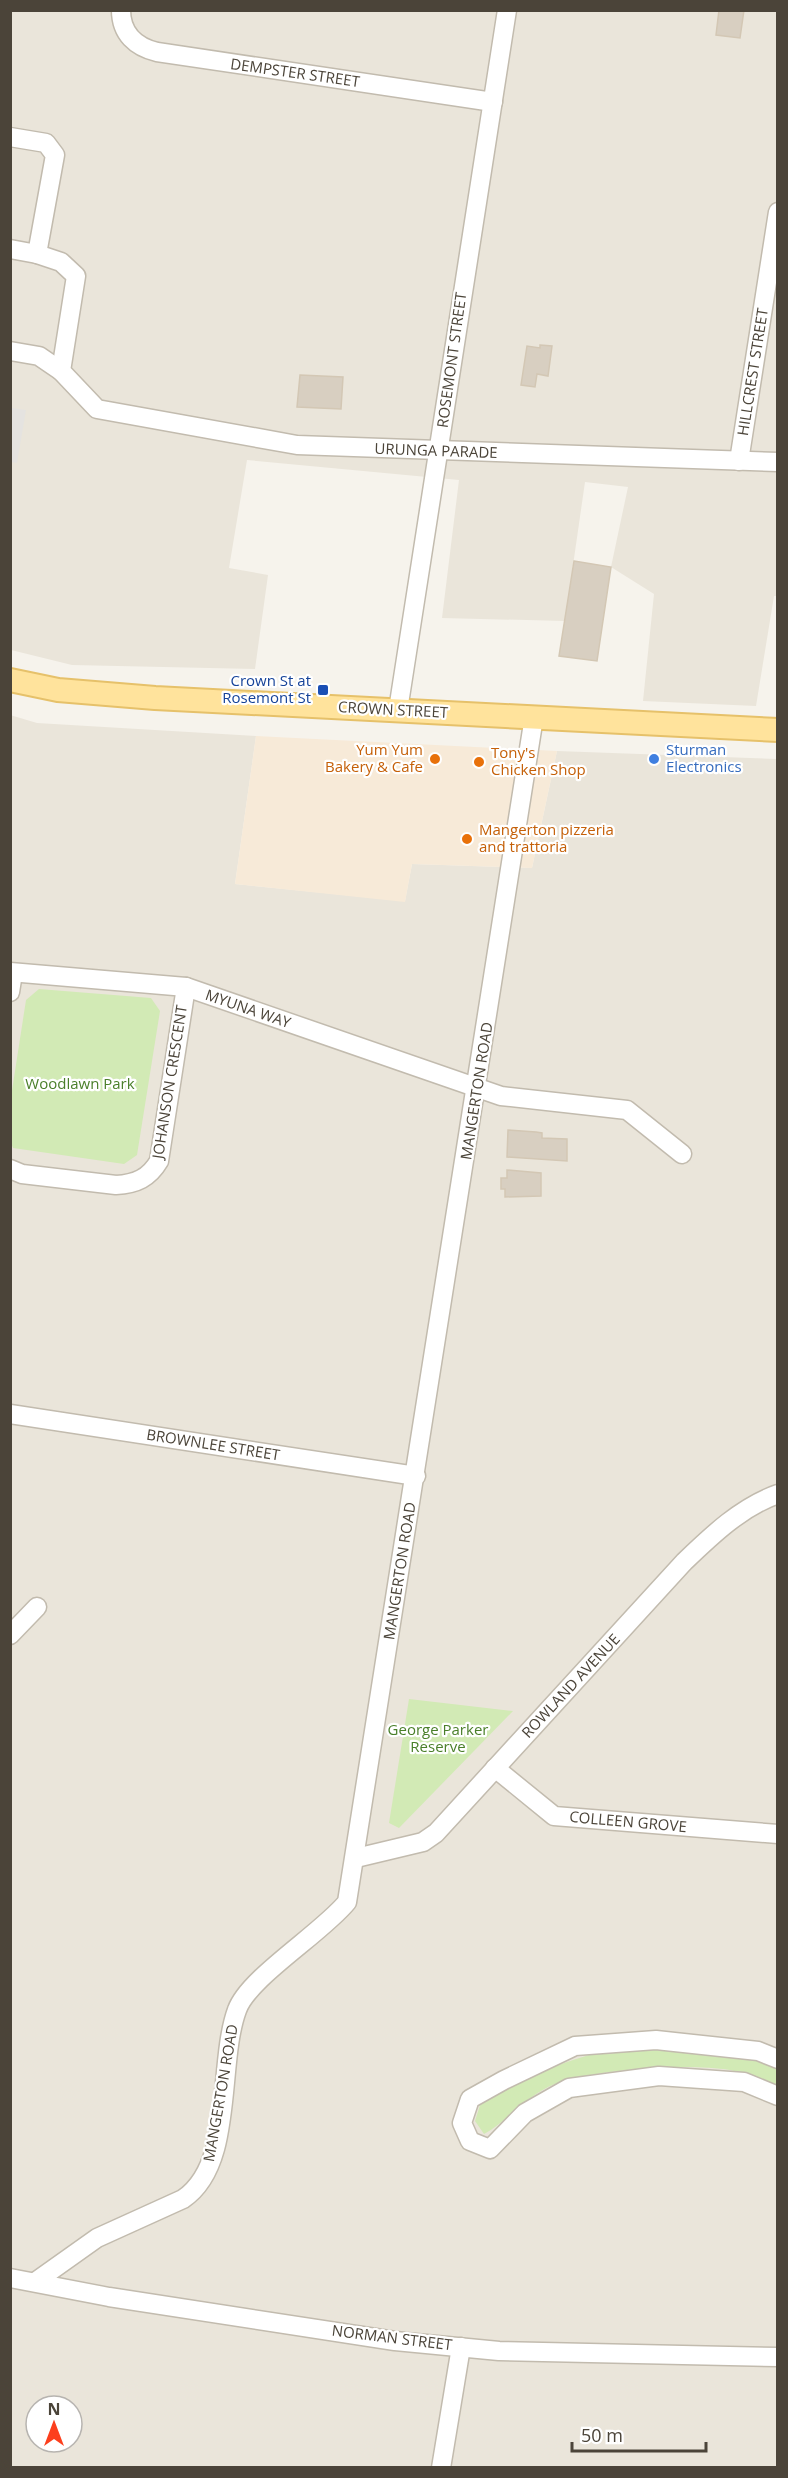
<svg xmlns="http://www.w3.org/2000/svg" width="788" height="2478" font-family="'Open Sans',sans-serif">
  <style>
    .residential { fill: #eae5da; fill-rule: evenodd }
    .commercial { fill: #f7ead8 }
    .green { fill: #d2eab5 }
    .parking { fill: #e5e3e0 }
    .building { fill: #d8cfc1; stroke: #d3c7b4; stroke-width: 1.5 }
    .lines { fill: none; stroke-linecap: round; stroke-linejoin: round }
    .minor-casing { stroke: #c2bbae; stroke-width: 21 }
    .major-casing { stroke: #e6c16a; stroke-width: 26 }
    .minor { stroke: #fff; stroke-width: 18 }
    .major { stroke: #ffe39c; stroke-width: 22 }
    .transit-dot { fill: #1a4fb4; stroke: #fff; stroke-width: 2 }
    .food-dot { fill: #e8710a; stroke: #fff; stroke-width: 2 }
    .shop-dot { fill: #3f7fe0; stroke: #fff; stroke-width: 2 }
    .labels { text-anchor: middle; stroke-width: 4.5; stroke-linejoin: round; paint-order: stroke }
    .street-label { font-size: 15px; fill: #4b4439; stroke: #fff }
    .transit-label { font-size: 15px; fill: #164399; stroke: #fff; text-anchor: end }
    .food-label { font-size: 15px; fill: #c56008; stroke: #fff; text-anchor: start }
    .shop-label { font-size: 15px; fill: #366cbe; stroke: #fff; text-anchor: start }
    .park-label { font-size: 15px; fill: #4a7f2a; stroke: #fff }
  </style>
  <rect width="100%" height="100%" fill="#f6f3ec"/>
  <g class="residential">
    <path d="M10 11H777L778 596H774L756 706 643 701 654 594 611 567 628 487 585 482 565 621 442 618 459 480 247 460 229 568 268 575 255 669 72 665 11 650Z"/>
    <path d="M10 715 37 723 256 736 235 884 405 901 412 864 532 868 557 751 777 759V2467H11ZM36 2406H72V2442H36Z"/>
  </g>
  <path class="commercial" d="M256 736 557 751 532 868 412 864 405 902 235 884Z"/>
  <g class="green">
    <path d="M39 989 151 998 160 1011 137 1155 124 1164 13 1148 11 1143V1097L26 1000Z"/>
    <path d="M409 1699 513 1711 399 1828 389 1823Z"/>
    <path d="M620 2047C668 2049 733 2046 777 2066V2087C763 2080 745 2073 730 2070 685 2063 598 2069 555 2084 528 2094 509 2120 484 2134L475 2121 480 2105C527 2075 565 2060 620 2047Z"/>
  </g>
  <path class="parking" d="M11 408 26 410 17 463 11 462Z"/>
  <g class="building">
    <path d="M719 10H744L740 38 716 35Z"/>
    <path d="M540 345 552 346 548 376 537 374 535 387 521 385 527 346 540 348Z"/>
    <path d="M300 375 343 377 341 409 297 407Z"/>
    <path d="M574 561 611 567 597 661 559 656Z"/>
    <path d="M508 1130 536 1132 542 1133V1138L567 1139V1161L507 1157Z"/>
    <path d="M507 1170 541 1173V1196L505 1197V1189H501V1178H507Z"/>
  </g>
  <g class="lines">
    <defs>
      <g id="minor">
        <path d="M121 10C121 34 136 47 157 52L493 102"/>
        <path d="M10 137 46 143 55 155 37 254 61 262 76 276 61 371 97 409 297 445 778 462"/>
        <path d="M10 249 37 254"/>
        <path d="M10 351 39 356 61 371"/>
        <path d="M739 461 778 212"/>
        <path d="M398 710 507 10"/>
        <path d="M10 972 186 987 501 1096 627 1110 682 1154"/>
        <path d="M10 992 13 973"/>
        <path d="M10 1169 22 1174 116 1185C136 1184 149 1178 159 1161L186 987"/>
        <path d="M10 1414 416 1476"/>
        <path d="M10 1635 37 1607"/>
        <path d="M495 1768 554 1816 778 1834"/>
        <path d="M356 1858 423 1842 436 1833 684 1562C711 1536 741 1507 778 1494"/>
        <path d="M778 2059 758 2051 656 2040 575 2046 504 2080 470 2099 462 2123 470 2141 490 2149 525 2113 569 2088 659 2076 744 2082 778 2096"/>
        <path d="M10 2278 109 2297 395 2341 499 2351 778 2357"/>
        <path d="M35 2282 97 2238 183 2199C235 2164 217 2064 237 2010 248 1978 322 1933 347 1902L534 717"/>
        <path d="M441 2468 461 2347"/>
      </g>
      <path id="major" d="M10 680 58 690 155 698 778 730"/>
    </defs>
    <use href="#minor" class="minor-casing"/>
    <use href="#major" class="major-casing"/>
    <use href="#minor" class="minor"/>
    <use href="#major" class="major"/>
  </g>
  <rect class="transit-dot" x="317" y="684" width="12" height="12" rx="3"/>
  <g class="food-dot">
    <circle cx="435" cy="759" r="6"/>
    <circle cx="479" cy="762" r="6"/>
    <circle cx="467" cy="839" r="6"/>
  </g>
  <circle class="shop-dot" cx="654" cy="759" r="6"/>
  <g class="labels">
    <g class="street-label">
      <text transform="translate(295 73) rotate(8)" y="5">DEMPSTER STREET</text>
      <text transform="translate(452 360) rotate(-82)" y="5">ROSEMONT STREET</text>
      <text transform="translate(753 372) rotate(-81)" y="5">HILLCREST STREET</text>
      <text transform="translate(436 451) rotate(2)" y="5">URUNGA PARADE</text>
      <text transform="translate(393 710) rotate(3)" y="5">CROWN STREET</text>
      <text transform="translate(248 1009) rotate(19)" y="5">MYUNA WAY</text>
      <text transform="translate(170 1082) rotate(-81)" y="5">JOHANSON CRESCENT</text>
      <text transform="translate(477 1091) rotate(-81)" y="5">MANGERTON ROAD</text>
      <text transform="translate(213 1445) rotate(9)" y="5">BROWNLEE STREET</text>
      <text transform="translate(400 1571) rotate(-81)" y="5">MANGERTON ROAD</text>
      <text transform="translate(571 1686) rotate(-47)" y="5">ROWLAND AVENUE</text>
      <text transform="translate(628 1822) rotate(5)" y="5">COLLEEN GROVE</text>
      <text transform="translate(221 2093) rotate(-80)" y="5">MANGERTON ROAD</text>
      <text transform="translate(392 2338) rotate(7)" y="5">NORMAN STREET</text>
    </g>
    <g class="transit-label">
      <text x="311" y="686">Crown St at<tspan x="311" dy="17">Rosemont St</tspan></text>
    </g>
    <g class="food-label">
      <text x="423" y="755" text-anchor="end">Yum Yum<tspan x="423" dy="17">Bakery &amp; Cafe</tspan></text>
      <text x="491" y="758">Tony's<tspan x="491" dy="17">Chicken Shop</tspan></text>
      <text x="479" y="835">Mangerton pizzeria<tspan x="479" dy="17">and trattoria</tspan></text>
    </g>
    <g class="shop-label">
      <text x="666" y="755">Sturman<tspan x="666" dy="17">Electronics</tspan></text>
    </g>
    <g class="park-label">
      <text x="80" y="1089">Woodlawn Park</text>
      <text x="438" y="1735">George Parker<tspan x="438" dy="17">Reserve</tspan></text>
    </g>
  </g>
  <rect width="788" height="2478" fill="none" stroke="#4b4439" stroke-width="24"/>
  <g transform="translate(54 2424)"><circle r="28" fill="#ffffff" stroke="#b7b4b0" stroke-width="1.5"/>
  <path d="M0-4.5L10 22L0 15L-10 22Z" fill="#fc3f1d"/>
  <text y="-9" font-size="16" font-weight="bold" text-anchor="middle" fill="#4b4439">N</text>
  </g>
  <path d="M572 2442v9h134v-9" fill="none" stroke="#4b4439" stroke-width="3"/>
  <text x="581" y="2442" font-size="18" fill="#4b4439" stroke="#ffffff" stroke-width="4.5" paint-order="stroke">50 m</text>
</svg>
